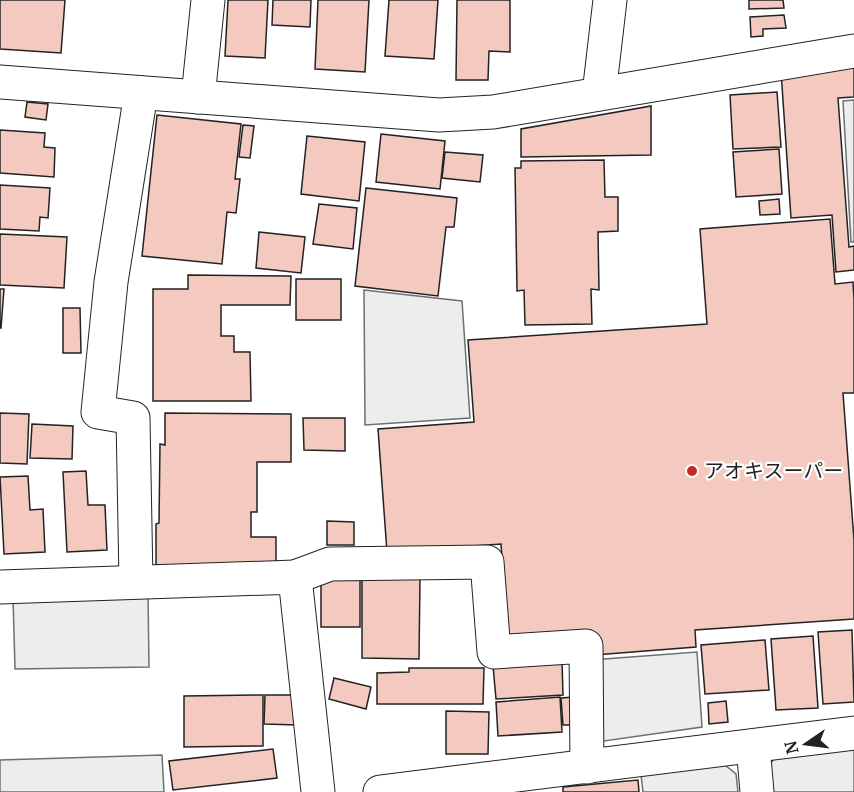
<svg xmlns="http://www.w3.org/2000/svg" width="854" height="792" font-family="Merriweather,'Noto Sans JP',serif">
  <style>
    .parking { fill: #ededed; stroke: #6f6f6f; stroke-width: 1.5 }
    .building { fill: #f3c9c0; stroke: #222; stroke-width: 1.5 }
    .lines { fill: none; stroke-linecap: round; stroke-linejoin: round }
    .street-casing { stroke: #222; stroke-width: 35 }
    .street { stroke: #fff; stroke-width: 33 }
    .poi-dot { fill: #c62828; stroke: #fff; stroke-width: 2 }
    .labels { text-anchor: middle; stroke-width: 4.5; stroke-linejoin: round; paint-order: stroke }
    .poi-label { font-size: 20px; fill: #222; stroke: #fff; text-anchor: start }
  </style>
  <rect width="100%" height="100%" fill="#fff"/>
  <g class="parking">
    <path d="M854 100V242H851L843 101Z"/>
    <path d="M364 290 462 301 470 418 365 425Z"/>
    <path d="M148 595 149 667 15 669 13 597Z"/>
    <path d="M697 652 702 727 597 742 591 660Z"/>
    <path d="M854 749V792H767L765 770 775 758Z"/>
    <path d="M162 755 164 792H0V760Z"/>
    <path d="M725 765 736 774 738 792H643L641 775Z"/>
  </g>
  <g class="building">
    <path d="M0 0H65L61 53 0 49Z"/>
    <path d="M228 0H268L265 58 225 56Z"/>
    <path d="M273 0H311L310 27 272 25Z"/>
    <path d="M318 0H369L365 72 315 69Z"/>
    <path d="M389 0H438L434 59 385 56Z"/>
    <path d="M457 0H510V52L489 51 488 80H456Z"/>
    <path d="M749 0H783L784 8 749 9Z"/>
    <path d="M784 15 786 28 763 29V36L751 37 750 17Z"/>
    <path d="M854 66V97L838 98 849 247 854 246V270L836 272 832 215 791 218 781 71Z"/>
    <path d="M777 92 781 147 733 149 730 95Z"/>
    <path d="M27 102 48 104 46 120 25 117Z"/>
    <path d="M651 106V155L521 157V129Z"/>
    <path d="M157 115 241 124 235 179H240L236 213 227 212 222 264 142 256Z"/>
    <path d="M243 125 254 126 250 158 239 157Z"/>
    <path d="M0 130 45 133 44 147 55 148 54 177 0 173Z"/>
    <path d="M381 134 445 141 440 189 376 182Z"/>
    <path d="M307 136 365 142 359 201 301 194Z"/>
    <path d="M779 149 782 194 736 197 733 152Z"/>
    <path d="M445 152 483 155 480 182 442 178Z"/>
    <path d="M604 160 605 197H618V231L598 232 599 290 591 289 592 324 525 325 524 290 517 291 515 168H521V161Z"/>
    <path d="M0 185 50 188 48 218 40 217 39 231 0 229Z"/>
    <path d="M366 188 457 198 454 227H446L438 296 355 286Z"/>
    <path d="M779 199 780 214 760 215 759 201Z"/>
    <path d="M319 204 357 208 353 249 313 244Z"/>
    <path d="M830 219 835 284 853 282 854 299V393H843L854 540V619L695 630 696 647 594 655 508 643 501 544 387 552 378 429 474 422 468 340 707 324 700 229Z"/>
    <path d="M259 232 305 237 301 273 256 268Z"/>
    <path d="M0 234 67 237 64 288 0 285Z"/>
    <path d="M188 275 291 276 290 305H221V336H234V352H250L251 401H153V289H188Z"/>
    <rect x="296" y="279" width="45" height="41"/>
    <path d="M0 289H4L1 328H0Z"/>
    <path d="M63 308H80L81 353H63Z"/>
    <path d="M0 413 29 414 27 464 0 463Z"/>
    <path d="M165 413 291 414V462H257V512H251V537H276V565H156V524L159 523 160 444 165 445Z"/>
    <path d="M303 418H345V451L304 450Z"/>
    <path d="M32 424 73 426 72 459 30 458Z"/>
    <path d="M86 471 88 505H105L107 550 67 552 63 472Z"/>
    <path d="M28 476 30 510 43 509 45 552 4 554 0 477Z"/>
    <path d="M327 521 354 522V545H327Z"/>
    <rect x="321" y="577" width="39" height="50"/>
    <path d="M362 577 420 578 419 659 362 658Z"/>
    <path d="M852 630 854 702 823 704 818 632Z"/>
    <path d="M813 636 818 708 776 710 771 639Z"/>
    <path d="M765 640 769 690 705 694 701 645Z"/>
    <path d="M562 661 563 695 496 699 493 666Z"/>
    <path d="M409 668H484L483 704H377V673L409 672Z"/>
    <path d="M334 678 371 687 366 709 329 699Z"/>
    <path d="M263 695V746L184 747V696Z"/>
    <path d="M265 695H297V725L264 724Z"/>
    <path d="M560 697 562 732 498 736 496 702Z"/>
    <path d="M574 697 576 725H563L561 698Z"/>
    <path d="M726 701 728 722 709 724 708 703Z"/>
    <path d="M446 711 489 712 488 754H446Z"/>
    <path d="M273 749 277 778 173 790 169 761Z"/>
    <path d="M638 780 639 792H563V787Z"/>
  </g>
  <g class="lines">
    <defs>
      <g id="street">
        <path d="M0 82 439 115 493 112 854 51"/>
        <path d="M599 94 610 0"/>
        <path d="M198 97 208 0"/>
        <path d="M295 577 330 564 487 562 494 652 586 646 587 767"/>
        <path d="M136 581 133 418 98 412 111 282 141 93"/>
        <path d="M0 587 295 577 318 792"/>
        <path d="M753 746 757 792"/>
        <path d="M380 792 854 733"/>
      </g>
    </defs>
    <use href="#street" class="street-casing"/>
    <use href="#street" class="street"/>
  </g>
  <circle class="poi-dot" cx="692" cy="471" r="6"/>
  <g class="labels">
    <g class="poi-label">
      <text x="704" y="478">アオキスーパー</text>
    </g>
  </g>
  <g transform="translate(806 744) rotate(256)" stroke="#ffffff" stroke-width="4.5" paint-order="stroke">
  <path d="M0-4.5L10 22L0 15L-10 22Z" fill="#222222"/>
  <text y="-9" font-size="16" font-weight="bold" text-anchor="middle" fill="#222222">N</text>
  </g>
</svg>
